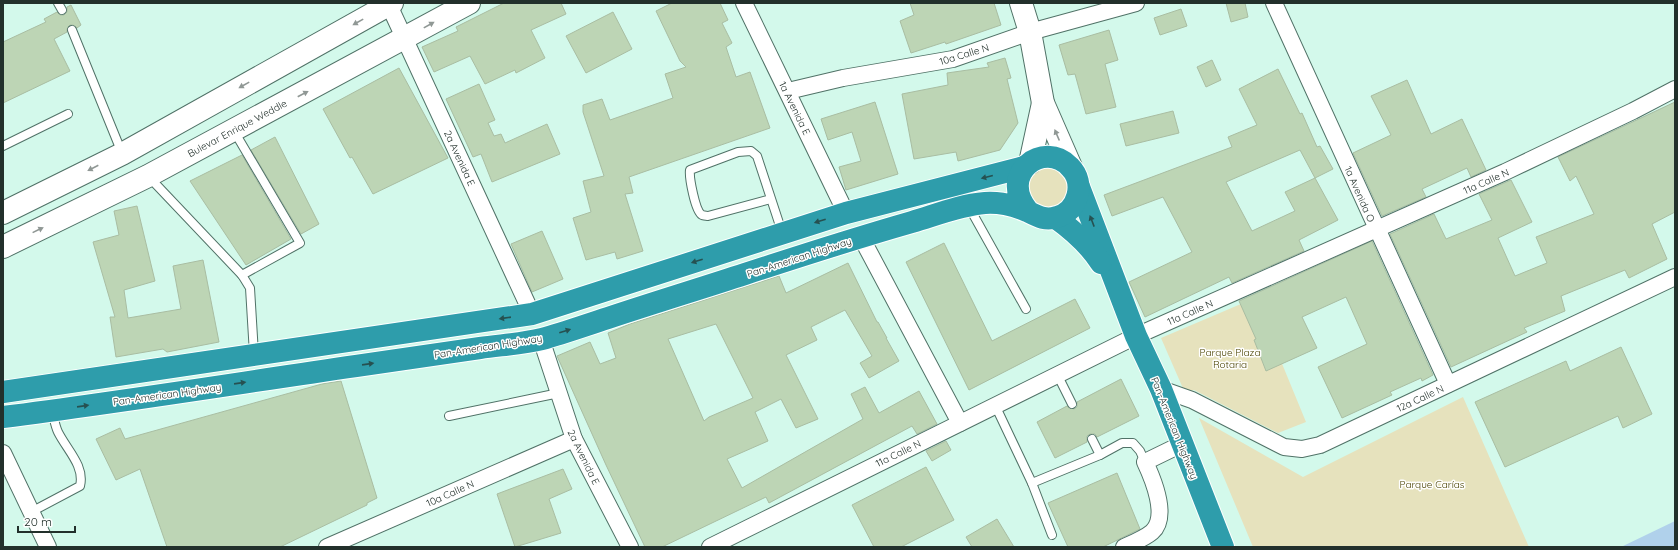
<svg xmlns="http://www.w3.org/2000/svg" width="1678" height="550" font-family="Quicksand,sans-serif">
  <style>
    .green { fill: #e6e2bd }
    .water { fill: #b0d1eb }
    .building { fill: #bdd5b5; stroke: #a9bda2; fill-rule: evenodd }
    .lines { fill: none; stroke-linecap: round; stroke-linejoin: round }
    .lane-casing { stroke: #507267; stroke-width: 10 }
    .street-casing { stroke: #507267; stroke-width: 18 }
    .secondary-casing { stroke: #507267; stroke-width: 24 }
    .highway-casing { stroke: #fff; stroke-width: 24 }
    .lane { stroke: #fff; stroke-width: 8 }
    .street { stroke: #fff; stroke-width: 16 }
    .secondary { stroke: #fff; stroke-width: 22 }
    .highway { stroke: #2e9dab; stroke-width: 22 }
    .oneway { fill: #909895 }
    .oneway2 { fill: #265151 }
    .labels { text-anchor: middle; stroke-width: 3; stroke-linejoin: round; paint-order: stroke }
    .street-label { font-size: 10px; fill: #22302b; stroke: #fff }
    .park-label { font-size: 10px; fill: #4a4300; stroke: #fff }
  </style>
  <rect width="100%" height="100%" fill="#d3f9eb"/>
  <g class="green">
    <path d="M1035 166 1064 169 1071 191 1057 209 1033 207 1025 178Z"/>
    <path d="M1255 298 1306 422 1278 433 1194 390 1185 393 1161 338Z"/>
    <path d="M1463 397 1529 547H1253L1199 418 1303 477Z"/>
  </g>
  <path class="water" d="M1675 521V547H1621Z"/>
  <g class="building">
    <path d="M504 3H561L566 14 531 30 545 58 516 73 515 70 485 84 470 56 434 72 422 47 458 31 456 27Z"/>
    <path d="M672 3H720L728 20 722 23 732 43 726 47 736 77 750 72 770 128 629 177 633 193 625 194 643 251 617 259 615 252 586 260 573 218 591 212 583 181 604 176 583 112V105L602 99 610 120 673 98 665 74 686 67 680 61 656 11Z"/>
    <path d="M910 3H994L1001 25 946 44 945 42 911 53 900 21 914 15Z"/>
    <path d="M1226 3H1245L1248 17 1231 22Z"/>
    <path d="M71 5 81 25 77 28 73 25H70L67 29V32L54 39 70 71 3 103V42L46 22 44 19 57 12 60 15H64L67 12V7Z"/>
    <path d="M1181 9 1187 26 1160 35 1154 18Z"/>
    <path d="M613 12 632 49 586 73 566 36Z"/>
    <path d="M1109 30 1118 60 1105 64 1116 107 1086 114 1075 74 1068 75 1059 45Z"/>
    <path d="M1005 58 1011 78 1007 79 1018 123 1000 150 958 161 956 152 914 159 902 94 948 85 947 73 989 67 987 63Z"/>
    <path d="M1212 60 1221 80 1206 87 1197 67Z"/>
    <path d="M399 68 448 158 373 194 352 157 350 158 323 109Z"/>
    <path d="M1278 69 1300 114 1302 113 1317 147 1320 146 1333 169 1315 178 1338 220 1299 240 1304 251 1232 283 1229 277 1145 317 1129 282 1192 252 1163 197 1112 216 1104 195 1232 147 1228 137 1257 125 1239 89ZM1300 150 1315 178 1285 192 1295 211 1252 231 1226 182Z"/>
    <path d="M1407 80 1431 134 1462 119 1486 170 1471 177 1467 168 1422 189 1426 197 1382 216 1353 153 1391 135 1371 96Z"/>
    <path d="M479 84 495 120 488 123 494 136 501 134 505 143 547 124 560 154 492 182 481 154 473 157 446 99Z"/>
    <path d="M875 102 898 174 846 190 839 167 861 161 852 132 828 140 821 119Z"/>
    <path d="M1675 102V212L1652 224 1667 259 1629 278 1625 270 1561 296 1565 311 1524 328 1527 332 1451 367 1390 234 1434 214 1446 239 1492 220 1479 194 1511 180 1532 222 1498 238 1515 276 1547 263 1536 237 1594 214 1576 176 1570 181 1558 157Z"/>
    <path d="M1173 111 1179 133 1126 146 1120 124Z"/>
    <path d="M275 137 319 224 301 234 251 150Z"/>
    <path d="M242 155 291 239 246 265 190 181Z"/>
    <path d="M137 206 155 281 124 290 128 318 181 309 173 266 203 260 219 342 167 352 163 349 116 357 110 317H115L93 242 119 235 114 211Z"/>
    <path d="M542 231 563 279 532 292 511 244Z"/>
    <path d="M1372 241 1433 375 1422 381 1421 378 1390 392 1392 395 1342 418 1318 367 1367 344 1346 297 1302 317 1317 348 1266 371 1254 340 1256 339 1239 301Z"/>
    <path d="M944 243 992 341 1075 299 1090 328 969 390 906 262Z"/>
    <path d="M848 263 877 322H878L887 338H886L899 361 869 378 860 363 872 356 845 310 811 327 817 340 786 355 818 419 796 428 781 399 755 412 768 441 727 459 742 488 863 419 851 394 865 387 879 413 919 391 937 424 917 434 912 426 769 503 766 497 662 547H645L606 465 557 356 590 342 600 364 616 358 608 333 630 324 779 276 786 293ZM716 324 753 398 709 417 704 421 668 339Z"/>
    <path d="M1621 347 1652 414 1623 428 1618 416 1505 467 1475 402 1566 361 1570 371Z"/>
    <path d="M1121 379 1139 416 1097 437 1095 434H1090L1087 436V442L1055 458 1037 422 1067 406 1074 409 1077 407V402Z"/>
    <path d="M341 381 377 498 367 503V505L280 547H167L140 469 116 480 96 439 120 428 125 439 322 384Z"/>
    <path d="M946 441 951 450 932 461 926 451Z"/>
    <path d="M926 467 954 520 901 547H874L852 505Z"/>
    <path d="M563 469 572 489 549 499 561 533 515 547 497 494Z"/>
    <path d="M1117 473 1140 529 1103 547H1068L1048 503Z"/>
    <path d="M997 519 1014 547H972L966 537Z"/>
  </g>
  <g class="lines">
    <defs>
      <g id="lane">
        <path d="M58 3 62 10"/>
        <path d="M72 30 122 153"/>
        <path d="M234 131 300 243 242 275"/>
        <path d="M3 146 68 114"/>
        <path d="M149 177 242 275 250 288 254 354"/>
        <path d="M771 199 708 216C707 216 702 215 702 215 695 211 689 177 690 170L738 152 751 151 757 156 782 232"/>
        <path d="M969 207 1026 309"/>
        <path d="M1057 374 1072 404"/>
        <path d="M995 405 1032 483 1052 535"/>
        <path d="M449 416 559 393"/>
        <path d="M1092 439 1100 455 1122 443H1133L1140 451 1145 462"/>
        <path d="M1032 483 1100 455"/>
        <path d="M31 512 80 486C85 466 67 450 58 432 55 426 54 418 52 411"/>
      </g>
      <g id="street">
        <path d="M388 3 532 314"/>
        <path d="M744 3 846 213"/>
        <path d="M1274 3 1448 384"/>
        <path d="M788 91 843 78 953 59 1030 32 1136 3"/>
        <path d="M861 237 960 423"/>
        <path d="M541 339 574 439 630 547"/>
        <path d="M1161 389 1192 400 1284 447 1302 449 1320 445 1675 277"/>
        <path d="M3 453 48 547"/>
        <path d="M327 547 574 439"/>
        <path d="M710 547 1136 336 1505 172 1633 111 1675 89"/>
        <path d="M1124 547C1133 543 1145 538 1152 532 1169 517 1153 479 1145 462L1182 444"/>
      </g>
      <g id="secondary">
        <path d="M1021 3 1030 32 1043 103 1071 167"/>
        <path d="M1030 163 1043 103"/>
        <path d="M3 213 122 154 392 3"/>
        <path d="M3 247 148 176 469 3"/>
      </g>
      <g id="highway">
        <path d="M1079 187 1136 336 1161 389 1223 547"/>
        <path d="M1056 218C1074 231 1089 244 1101 263"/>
        <path d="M3 392 532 314 846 213 1024 167"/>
        <path d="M3 417C121 402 239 383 356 366 398 360 439 354 480 348 500 345 522 344 542 339 564 333 586 325 608 318 653 303 699 289 745 274 800 256 856 238 912 222 936 215 960 205 985 203 999 202 1015 206 1027 211 1037 216 1045 221 1057 217 1078 211 1086 183 1070 167 1044 139 997 174 1028 211"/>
      </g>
    </defs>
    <use href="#lane" class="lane-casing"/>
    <use href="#street" class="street-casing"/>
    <use href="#secondary" class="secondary-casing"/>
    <use href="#highway" class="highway-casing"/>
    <use href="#lane" class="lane"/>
    <use href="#street" class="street"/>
    <use href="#secondary" class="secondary"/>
    <use href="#highway" class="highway"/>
  </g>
  <defs><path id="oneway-solid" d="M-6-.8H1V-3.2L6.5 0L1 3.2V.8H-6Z"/></defs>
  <g class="oneway">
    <use href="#oneway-solid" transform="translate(358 22) rotate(151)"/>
    <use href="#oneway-solid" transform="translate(429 25) rotate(-29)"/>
    <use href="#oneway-solid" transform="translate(244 85) rotate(151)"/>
    <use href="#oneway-solid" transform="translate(303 94) rotate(-28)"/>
    <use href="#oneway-solid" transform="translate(1057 135) rotate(-113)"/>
    <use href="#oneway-solid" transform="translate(93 168) rotate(153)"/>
    <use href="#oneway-solid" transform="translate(38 230) rotate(-26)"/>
  </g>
  <g class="oneway2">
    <use href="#oneway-solid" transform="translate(987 177) rotate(166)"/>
    <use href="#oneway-solid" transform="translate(820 221) rotate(162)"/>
    <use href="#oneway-solid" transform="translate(1092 221) rotate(-111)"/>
    <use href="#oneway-solid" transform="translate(697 261) rotate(162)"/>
    <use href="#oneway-solid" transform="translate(505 318) rotate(172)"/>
    <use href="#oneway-solid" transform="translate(565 331) rotate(-18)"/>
    <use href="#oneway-solid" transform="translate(368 364) rotate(-8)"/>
    <use href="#oneway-solid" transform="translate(240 383) rotate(-8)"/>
    <use href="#oneway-solid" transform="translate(83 406) rotate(-8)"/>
  </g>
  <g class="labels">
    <g class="street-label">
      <text transform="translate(964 54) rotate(-17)" y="4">10a Calle N</text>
      <text transform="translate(795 108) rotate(64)" y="4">1a Avenida E</text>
      <text transform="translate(237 128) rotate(-28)" y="4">Bulevar Enrique Weddle</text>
      <text transform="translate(460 158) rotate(65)" y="4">2a Avenida E</text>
      <text transform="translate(1486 181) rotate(-24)" y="4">11a Calle N</text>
      <text transform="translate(1360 194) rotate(66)" y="4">1a Avenida O</text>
      <text transform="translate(799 257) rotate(-18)" y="4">Pan-American Highway</text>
      <text transform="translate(1190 312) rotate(-24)" y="4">11a Calle N</text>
      <text transform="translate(488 346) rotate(-9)" y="4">Pan-American Highway</text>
      <text transform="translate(167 394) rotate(-8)" y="4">Pan-American Highway</text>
      <text transform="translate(1420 398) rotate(-25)" y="4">12a Calle N</text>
      <text transform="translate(1175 428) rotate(68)" y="4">Pan-American Highway</text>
      <text transform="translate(898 453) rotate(-26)" y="4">11a Calle N</text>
      <text transform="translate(584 457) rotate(64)" y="4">2a Avenida E</text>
      <text transform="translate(450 493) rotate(-24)" y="4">10a Calle N</text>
    </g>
    <g class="park-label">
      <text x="1230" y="356">Parque Plaza<tspan x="1230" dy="12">Rotaria</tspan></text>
      <text x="1432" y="488">Parque Carías</text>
    </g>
  </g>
  <rect width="1678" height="550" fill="none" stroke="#22302b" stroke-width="8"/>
  <path d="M18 526v6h57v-6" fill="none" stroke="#22302b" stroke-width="2"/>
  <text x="24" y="526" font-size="12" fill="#22302b" stroke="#ffffff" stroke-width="3" paint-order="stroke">20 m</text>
</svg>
